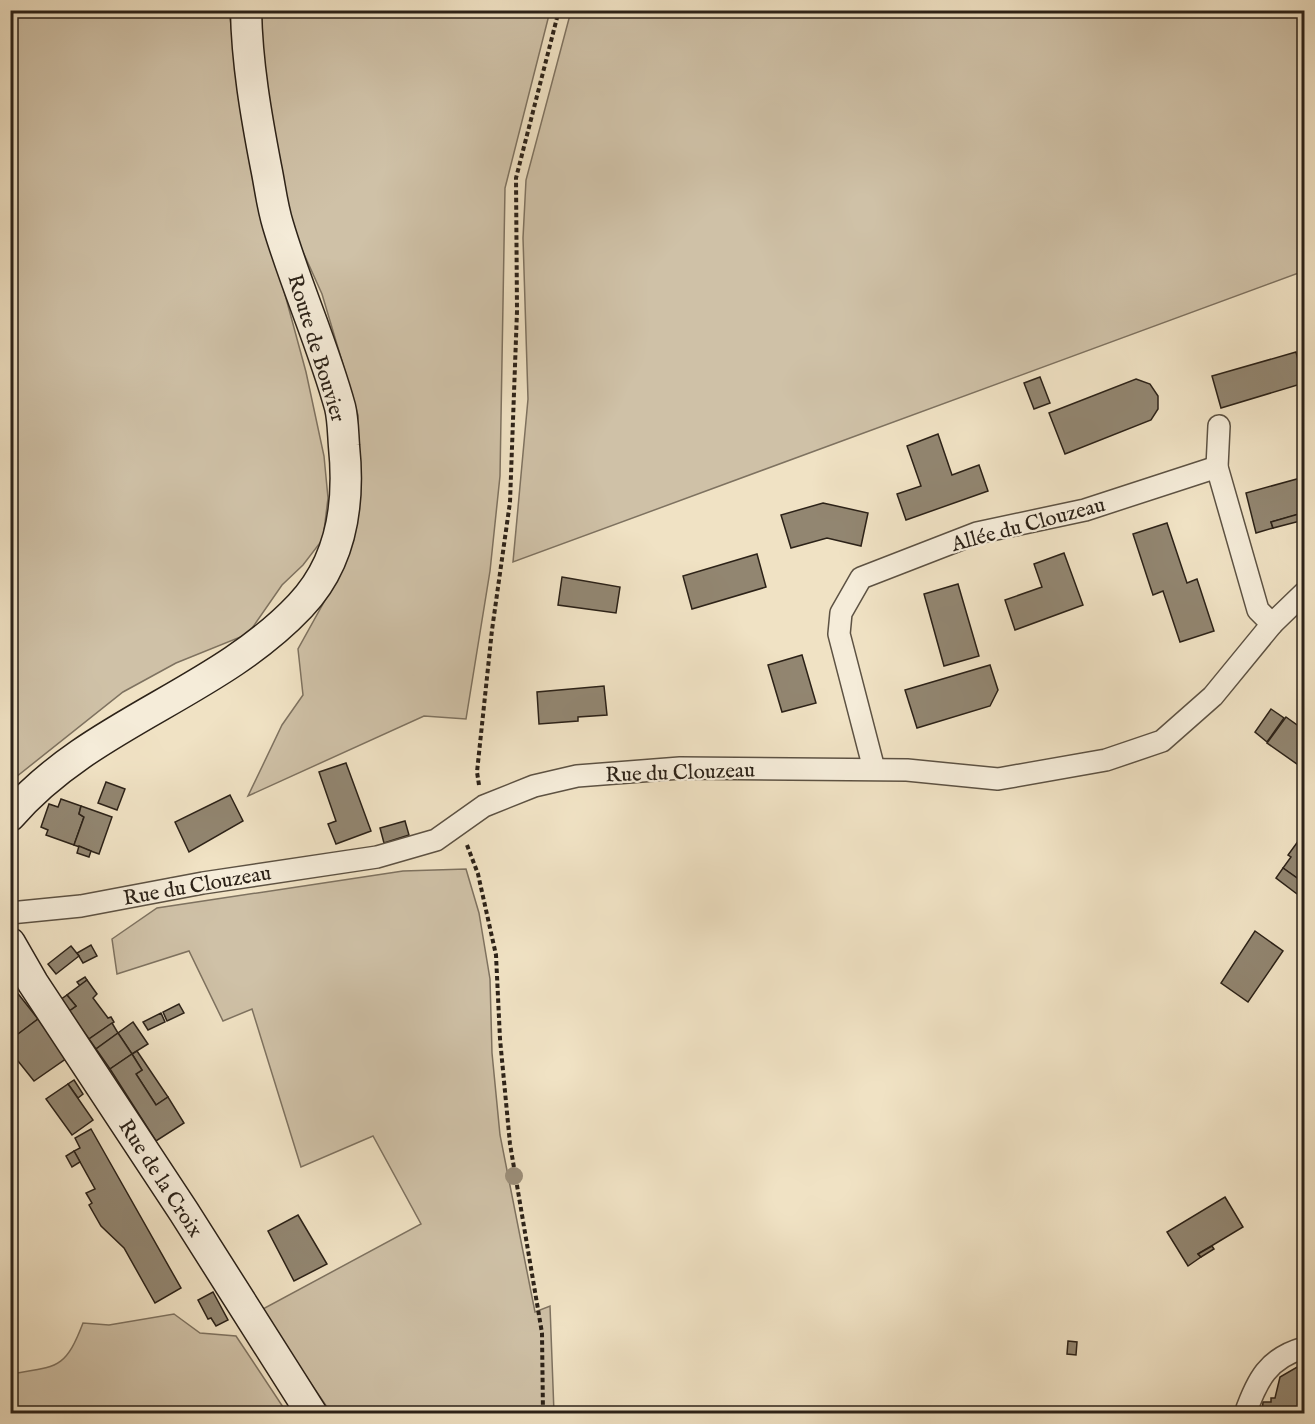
<svg xmlns="http://www.w3.org/2000/svg" width="1315" height="1424" font-family="'IM FELL English',serif">
  <style>
    .green { fill: #cfc1a7; stroke: #7e7260; stroke-width: 1.5 }
    .building { fill: #928671; stroke: #2c2218; stroke-width: 1.5 }
    .lines { fill: none; stroke-linecap: round; stroke-linejoin: round }
    .street-casing { stroke: #5d5243; stroke-width: 24 }
    .secondary-casing { stroke: #2c2218; stroke-width: 33 }
    .path { stroke: #2c2218; stroke-width: 4; stroke-dasharray: 4.5 3; stroke-linecap: butt }
    .street { stroke: #f5ecd9; stroke-width: 21 }
    .secondary { stroke: #f5ecd9; stroke-width: 30 }
    .tree { fill: #9b8e79 }
    .labels { text-anchor: middle; stroke-width: 4.5; stroke-linejoin: round; paint-order: stroke }
    .street-label { font-size: 21px; fill: #2c2218; stroke: #f5ecd9 }
  </style>
  <rect width="100%" height="100%" fill="#f0e2c4"/>
  <filter id="stains"><feTurbulence type="fractalNoise" baseFrequency=".00333" numOctaves="4"/><feColorMatrix values="0 0 0 0 .2 0 0 0 0 .09 0 0 0 0 .02 0 0 0 .5 -.17"/></filter>
  <radialGradient id="worn" r=".72"><stop offset=".6" stop-color="#630" stop-opacity="0"/><stop offset="1" stop-color="#630" stop-opacity=".3"/></radialGradient>
  <g class="green">
    <path d="M11 11H229L252 173 306 372 324 456 328 498 323 539 303 565 282 585 248 634 176 663 123 692 11 781Z"/>
    <path d="M258 11H550L505 188 500 476 490 571 466 719 424 716 248 796 282 725 303 695 298 649 344 566 357 515 358 415 322 294 290 223 260 57Z"/>
    <path d="M571 11H1304V271L513 562 528 399 523 238 526 180Z"/>
    <path d="M466 869 479 913 490 979 492 1053 500 1135 535 1312 550 1306 554 1413H331L261 1310 421 1224 373 1136 301 1167 252 1009 223 1021 189 951 117 974 112 939 157 908 403 871Z"/>
    <path d="M174 1314 200 1333 236 1336 287 1413H11V1374C57 1366 65 1370 83 1323L109 1325Z"/>
  </g>
  <g class="building">
    <path d="M1296 352 1304 383 1221 408 1212 376Z"/>
    <path d="M1040 377 1050 403 1034 409 1024 383Z"/>
    <path d="M1136 379 1150 384 1158 396V409L1151 420 1065 454 1049 413Z"/>
    <path d="M938 434 952 475 979 465 988 491 906 520 897 494 921 486 907 446Z"/>
    <path d="M1304 477V513L1271 522 1273 528 1256 533 1246 493Z"/>
    <path d="M823 503 868 513 861 546 827 538 791 548 781 515Z"/>
    <path d="M1302 513 1304 520 1273 528 1271 522Z"/>
    <path d="M1167 523 1187 583 1197 579 1214 631 1180 642 1163 591 1153 595 1133 534Z"/>
    <path d="M1064 553 1083 605 1015 630 1005 600 1042 587 1034 564Z"/>
    <path d="M757 554 766 587 692 609 683 576Z"/>
    <path d="M562 577 620 587 616 613 558 605Z"/>
    <path d="M958 584 979 656 944 666 924 594Z"/>
    <path d="M802 655 816 703 782 712 768 665Z"/>
    <path d="M990 665 998 690 990 706 917 728 905 690Z"/>
    <path d="M604 686 607 715 578 717V721L539 724 537 692Z"/>
    <path d="M1271 709 1284 718 1267 742 1255 732Z"/>
    <path d="M1286 717 1304 730V769L1267 743Z"/>
    <path d="M346 763 371 831 336 844 328 824 336 821 319 772Z"/>
    <path d="M106 782 125 789 117 810 98 803Z"/>
    <path d="M230 795 243 821 189 852 175 822Z"/>
    <path d="M61 799 81 806 79 814 84 817 74 845 46 835 48 830 41 827 49 804 58 807Z"/>
    <path d="M81 806 112 817 99 854 74 845 84 817 79 814Z"/>
    <path d="M405 821 409 835 384 843 380 828Z"/>
    <path d="M1304 833V883L1283 868 1291 857 1288 855Z"/>
    <path d="M79 846 91 851 89 857 77 853Z"/>
    <path d="M1283 868 1304 883V892L1301 897 1276 878Z"/>
    <path d="M1255 931 1283 951 1248 1002 1221 983Z"/>
    <path d="M91 945 97 956 83 963 77 953Z"/>
    <path d="M71 946 79 956 56 974 48 964Z"/>
    <path d="M85 977 87 980 80 986 77 982Z"/>
    <path d="M87 980 97 994 93 998 108 1018 111 1017 114 1022 89 1039 69 1011 76 1006 67 995Z"/>
    <path d="M12 986 38 1019 17 1035 10 1026Z"/>
    <path d="M67 995 76 1006 69 1011 60 1000Z"/>
    <path d="M179 1004 184 1013 167 1021 163 1012Z"/>
    <path d="M161 1013 165 1022 148 1030 143 1022Z"/>
    <path d="M38 1019 67 1058 34 1081 10 1051V1040Z"/>
    <path d="M133 1022 148 1044 132 1054 118 1033Z"/>
    <path d="M112 1023 118 1033 96 1049 89 1039Z"/>
    <path d="M118 1033 132 1054 110 1069 96 1049Z"/>
    <path d="M137 1051 168 1097 156 1105 136 1074 142 1070 132 1054Z"/>
    <path d="M132 1054 142 1070 136 1074 156 1105 168 1097 184 1123 156 1141 110 1069Z"/>
    <path d="M74 1080 83 1094 78 1098 68 1084Z"/>
    <path d="M68 1084 93 1120 72 1135 46 1099Z"/>
    <path d="M91 1129 181 1288 155 1303 124 1248 101 1226 89 1205 92 1203 86 1193 95 1189 74 1151 80 1148 75 1138Z"/>
    <path d="M74 1151 80 1162 72 1167 66 1156Z"/>
    <path d="M1225 1197 1243 1227 1198 1254 1201 1257 1188 1266 1167 1232Z"/>
    <path d="M298 1215 327 1264 294 1281 268 1231Z"/>
    <path d="M1212 1246 1214 1249 1201 1257 1198 1254Z"/>
    <path d="M213 1292 228 1320 216 1326 211 1318 208 1319 198 1300Z"/>
    <path d="M1068 1341 1077 1342 1076 1355 1067 1354Z"/>
    <path d="M1304 1363 1302 1414H1262L1263 1402H1271V1398H1275L1280 1377Z"/>
  </g>
  <g class="lines">
    <defs>
      <g id="street">
        <path d="M1219 426 1217 467 1258 610 1272 624"/>
        <path d="M874 769 839 634 841 613 861 578 977 533 1085 510 1217 467"/>
        <path d="M10 913 81 906 203 883 377 857 436 840 484 806 534 786 577 776 680 768 907 770 998 779 1106 760 1162 741 1213 696 1272 624 1304 593"/>
        <path d="M1245 1414C1257 1380 1268 1358 1304 1348"/>
      </g>
      <g id="secondary">
        <path d="M10 816C90 723 217 694 300 606 342 562 350 504 344 446 343 433 343 419 340 407 323 345 296 286 278 225 272 206 270 186 266 167 256 115 247 63 246 10"/>
        <path d="M10 943 33 983 184 1212 312 1414"/>
      </g>
    </defs>
    <use href="#street" class="street-casing"/>
    <use href="#secondary" class="secondary-casing"/>
    <g class="path">
      <path d="M479 785 477 772 492 630 510 502 517 311 516 178 559 10"/>
      <path d="M467 845 478 874 496 955 500 1039 510 1144 542 1333 543 1414"/>
    </g>
    <use href="#street" class="street"/>
    <use href="#secondary" class="secondary"/>
  </g>
  <circle class="tree" cx="514" cy="1176" r="9"/>
  <g class="labels">
    <g class="street-label">
      <text transform="translate(317 348) rotate(73)" y="7">Route de Bouvier</text>
      <text transform="translate(1028 524) rotate(-15)" y="7">Allée du Clouzeau</text>
      <text transform="translate(680 772) rotate(-2)" y="7">Rue du Clouzeau</text>
      <text transform="translate(197 885) rotate(-10)" y="7">Rue du Clouzeau</text>
      <text transform="translate(161 1178) rotate(57)" y="7">Rue de la Croix</text>
    </g>
  </g>
  <rect width="1315" height="1424" fill="none" stroke="#f0e2c4" stroke-width="36"/>
  <rect x="12" y="12" width="1291" height="1400" fill="none" stroke="#2c2218" stroke-width="3"/>
  <rect x="18" y="18" width="1279" height="1388" fill="none" stroke="#2c2218" stroke-width="1.5"/>
  <rect width="100%" height="100%" filter="url(#stains)"/>
  <rect width="100%" height="100%" fill="url(#worn)"/>
</svg>
